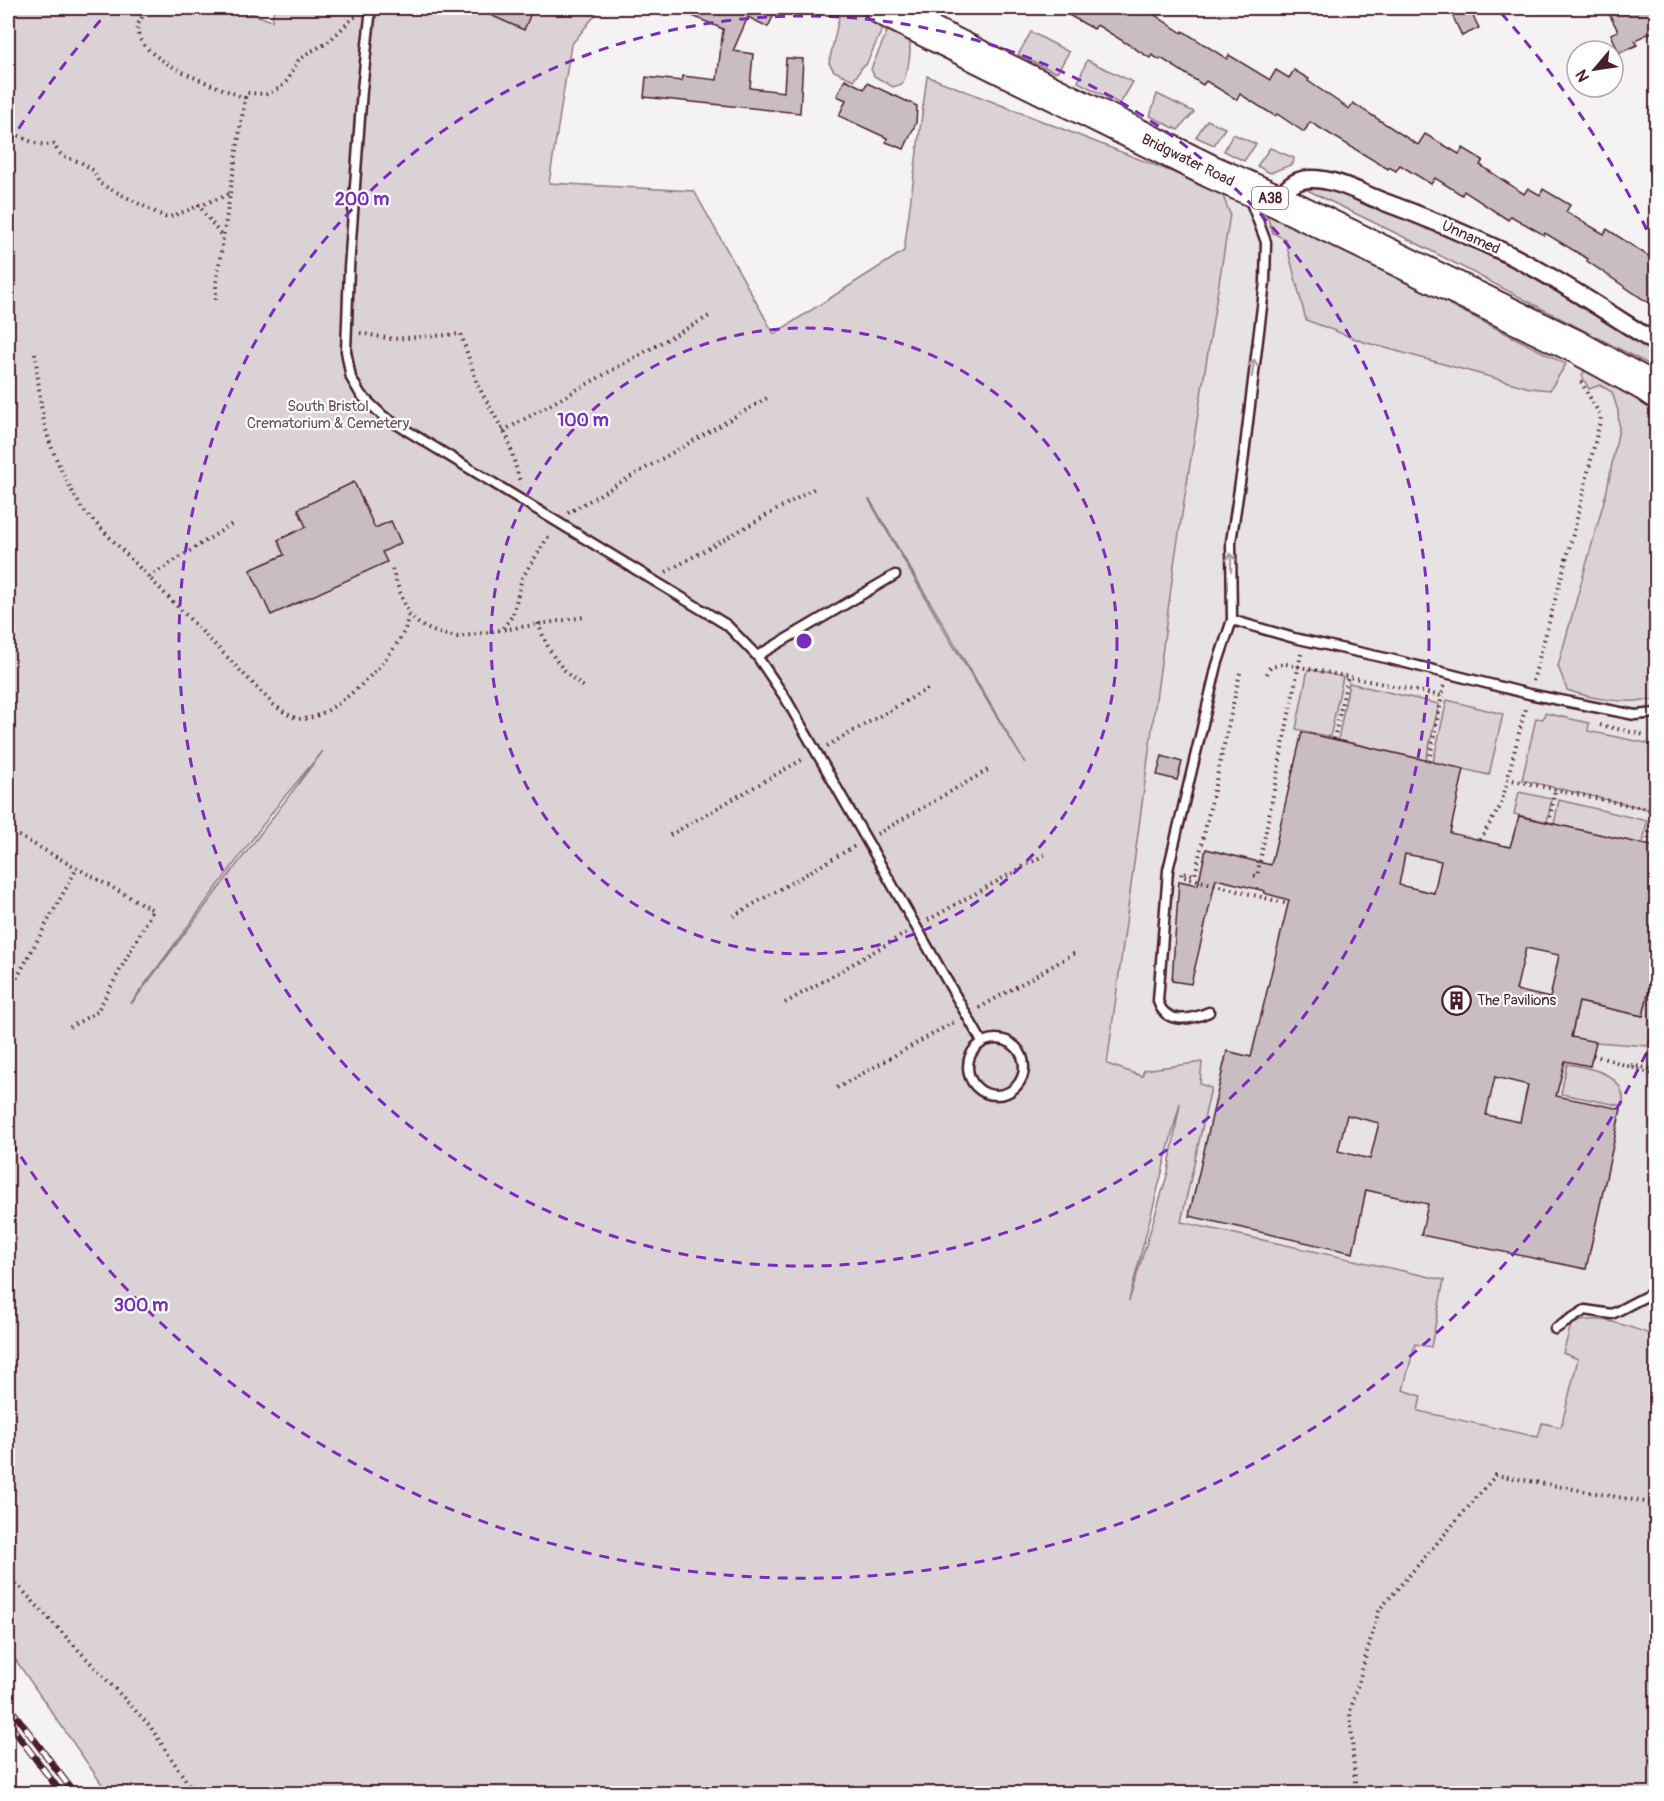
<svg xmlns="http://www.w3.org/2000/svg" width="1664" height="1801" font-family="Pangolin,sans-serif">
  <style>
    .built { fill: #e7e2e3 }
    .green { fill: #dbd2d5; stroke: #927880; stroke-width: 1.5; fill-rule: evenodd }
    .building { fill: #cabdc1; stroke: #4a1f2b; stroke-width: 1.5; fill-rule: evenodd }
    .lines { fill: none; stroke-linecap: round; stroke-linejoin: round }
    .lane-casing { stroke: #4a1f2b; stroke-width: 13 }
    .street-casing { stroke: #4a1f2b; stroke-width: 21 }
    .highway-casing { stroke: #4a1f2b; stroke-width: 36 }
    .path { stroke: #4a1f2b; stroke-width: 4; stroke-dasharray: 1.5 4.5; stroke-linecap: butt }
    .lane { stroke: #fff; stroke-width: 8 }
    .street { stroke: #fff; stroke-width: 16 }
    .highway { stroke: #fff; stroke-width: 32 }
    .rail-casing { stroke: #4a1f2b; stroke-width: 7 }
    .rail { stroke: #fff; stroke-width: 4.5; stroke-dasharray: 14; stroke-linecap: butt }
    .oneway { stroke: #ae9aa0 }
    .ring { fill: none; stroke: #7b2cbf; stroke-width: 3; stroke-dasharray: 10 8 }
    .labels { text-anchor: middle; stroke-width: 4.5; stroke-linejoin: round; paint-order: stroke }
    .shield { fill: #fff; stroke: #80626b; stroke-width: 1.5 }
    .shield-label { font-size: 14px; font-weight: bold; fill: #4a1f2b }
    .street-label { font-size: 15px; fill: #4a1f2b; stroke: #fff }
    .park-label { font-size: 15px; fill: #6e4c56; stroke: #fff }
    .poi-label { font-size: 15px; fill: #4a1f2b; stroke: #fff; text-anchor: start }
    .centre { fill: #7b2cbf; stroke: #fff; stroke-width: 3 }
    .ring-label { font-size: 18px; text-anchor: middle; font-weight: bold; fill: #7b2cbf; stroke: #fff; stroke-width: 4.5; stroke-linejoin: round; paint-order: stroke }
  </style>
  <rect width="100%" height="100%" fill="#f4f2f2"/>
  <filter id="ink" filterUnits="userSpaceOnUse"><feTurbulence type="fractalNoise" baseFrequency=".0167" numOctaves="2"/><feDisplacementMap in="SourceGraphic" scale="12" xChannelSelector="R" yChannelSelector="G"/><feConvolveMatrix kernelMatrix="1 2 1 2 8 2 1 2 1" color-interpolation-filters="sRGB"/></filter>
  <g filter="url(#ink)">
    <path class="built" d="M1221 191 1451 301 1450 305 1573 368 1577 363 1649 407 1656 414V1532L1250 1448 1152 1432 1122 1325 1168 1172 1183 1091 1107 1064 1175 558 1230 214Z"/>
    <g class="green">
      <path d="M8 8H237L272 21 274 8H601L571 45 549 183 694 191 774 334 904 251 927 76 1221 191 1230 214 1175 558 1107 1064 1142 1076 1144 1070 1202 1062 1200 1084 1211 1088 1181 1222 1444 1280 1431 1347 1415 1344 1403 1390 1421 1396 1418 1411 1538 1437 1542 1423 1561 1427 1578 1359 1563 1353 1571 1325C1597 1311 1630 1328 1656 1336V1793H108L8 1649ZM869 500H870L1025 763 947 635ZM323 751 132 1003H131L280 802ZM1180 1103 1168 1172 1129 1301V1300Z"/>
      <path d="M841 8H847L908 36C913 48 908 72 902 84L893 87 874 76 871 69 887 32 882 30 866 65 862 67 854 80 834 71 829 63Z"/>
      <path d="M1031 32 1069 52 1058 71 1055 72 1018 55Z"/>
      <path d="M1087 60 1133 82 1120 104 1078 82Z"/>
      <path d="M1157 94 1194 112 1178 130 1150 116Z"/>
      <path d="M1207 120 1225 128 1214 145 1196 137Z"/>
      <path d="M1233 134 1256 144 1244 161 1224 151Z"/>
      <path d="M1270 148 1294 158 1293 164 1270 173 1257 166Z"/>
      <path d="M1328 184 1510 260 1656 350V368L1416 243 1305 189V187Z"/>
      <path d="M1269 213 1451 301 1450 305 1566 364 1550 390 1530 388 1364 342 1306 320 1285 239 1273 233 1267 216Z"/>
      <path d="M1585 368 1649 407 1656 414V699C1628 704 1595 700 1567 690L1558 666 1607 490 1615 448 1619 429 1618 411 1612 392 1600 385 1589 389 1582 376Z"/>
      <path d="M1308 669 1343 677 1330 737 1296 729Z"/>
      <path d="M1349 683 1439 704 1426 760 1338 740Z"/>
      <path d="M1447 700 1503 714 1489 775 1433 762Z"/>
      <path d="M1545 713 1589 723 1588 731 1650 744 1656 742V811L1522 780 1536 718 1543 719Z"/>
      <path d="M1519 792 1552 799 1547 822 1514 814Z"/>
      <path d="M1559 800 1647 821 1643 844 1554 824Z"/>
      <path d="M1656 959V1008L1648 1046 1596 1042 1571 1037 1579 1002 1643 1016Z"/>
      <path d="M1567 1064C1592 1068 1627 1074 1623 1106L1561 1094Z"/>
    </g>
    <g class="building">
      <path d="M475 8H533L524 30Z"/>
      <path d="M674 8H777L768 27 748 17 733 51 753 54 750 88 784 92 786 58 803 59 800 113 644 97 646 77 682 81 683 76 717 80 723 29Z"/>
      <path d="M1056 8H1156L1152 13 1182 33 1183 31 1227 59 1229 55 1270 80 1276 70 1289 78 1294 70 1309 79 1308 81 1349 109 1353 103 1418 145 1425 134 1459 154 1463 148 1483 160 1480 165 1524 194 1528 188 1540 195 1543 189 1570 205 1566 212 1604 234 1607 229 1656 261V308L1587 261 1588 259 1545 233 1544 235 1511 216 1508 220 1464 191 1462 195 1435 178 1431 184 1400 165 1396 171 1389 167 1388 169 1310 122 1304 132 1277 114 1275 116 1240 94 1237 100 1206 81 1203 85 1161 58 1160 60 1152 55 1150 58 1097 25 1094 29Z"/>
      <path d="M1449 8H1469L1479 28 1462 36Z"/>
      <path d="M1606 8H1656V30L1635 40 1637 45 1619 53 1611 34 1618 31Z"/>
      <path d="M845 79 864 89 867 83 917 106 916 123 904 149 886 142 887 138 839 116 846 100 837 96Z"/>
      <path d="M354 482 375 528 391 521 401 543 382 552 387 562 271 615 250 570 284 555 278 540 306 527 298 509Z"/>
      <path d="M1302 732 1464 769 1450 833 1510 847 1519 816 1656 847V959L1643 1016 1579 1002 1571 1037 1596 1042 1590 1066 1565 1061 1556 1096 1621 1109 1586 1269 1421 1235 1428 1204 1366 1190 1353 1253 1189 1216 1227 1051 1251 1057 1289 900 1264 893 1265 891 1216 879 1191 984 1172 981 1179 881 1198 885 1206 849 1271 865ZM1405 854 1441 861 1434 893 1399 885ZM1526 948 1559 955 1550 998 1516 990ZM1495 1077 1528 1085 1520 1122 1486 1115ZM1347 1115 1379 1123 1370 1159 1338 1151Z"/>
      <path d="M1162 756 1182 762 1177 780 1157 775Z"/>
    </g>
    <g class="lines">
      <defs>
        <g id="lane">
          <path d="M371 8 362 90 349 268 346 351 351 378 361 395 383 416 727 625 757 656 786 699 982 1042"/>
          <path d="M1232 620 1231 542 1243 463 1265 282 1266 242 1249 197"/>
          <path d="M757 656 895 575"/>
          <path d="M1209 1012C1191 1020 1165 1025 1158 1001L1168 870 1217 665 1232 620 1294 638 1390 659 1529 694 1635 715 1656 713"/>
          <circle cx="996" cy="1067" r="28"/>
          <path d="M1555 1329 1585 1310 1612 1314 1656 1291"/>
        </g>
        <path id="street" d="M1278 201C1286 189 1293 180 1309 179 1333 178 1357 191 1379 200 1423 216 1466 234 1508 254 1560 280 1608 313 1656 343"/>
        <path id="highway" d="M881 8 1212 172 1278 201 1577 347 1646 385 1656 392"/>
      </defs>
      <use href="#lane" class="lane-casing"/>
      <use href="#street" class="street-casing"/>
      <use href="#highway" class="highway-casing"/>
      <g class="path">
        <path d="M142 17C141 20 138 23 138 26 131 59 222 88 245 98L216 284V301"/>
        <path d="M245 98 247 93 266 94 280 88 287 81 298 61 308 53 327 43 353 18 357 16"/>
        <path d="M8 130C22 137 37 148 54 144 59 156 65 157 77 161 83 163 89 167 94 171L99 183 165 217H170L230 194"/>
        <path d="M198 204 223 238"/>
        <path d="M360 333 392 339 461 334 478 386 508 439 520 482 519 484"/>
        <path d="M35 353C38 374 39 396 43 417 49 449 66 482 83 510L274 705C283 711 292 719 303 719 336 717 395 657 406 626 407 622 408 617 408 613"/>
        <path d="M503 431 711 315"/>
        <path d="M568 513 767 398"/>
        <path d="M392 569C407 612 407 629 458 637L584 617"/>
        <path d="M666 572 817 487"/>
        <path d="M149 577 232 524"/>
        <path d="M538 623C549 653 559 669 585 688"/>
        <path d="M503 628 513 615 522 578 550 534"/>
        <path d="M1240 673 1195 875 1182 872 1181 876 1288 904"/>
        <path d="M1267 674 1270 667 1286 664 1442 696 1444 685"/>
        <path d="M1533 681 1575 527 1601 417 1579 378"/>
        <path d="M1600 725 1644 735"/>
        <path d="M1334 739 1348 676"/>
        <path d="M827 746 929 688"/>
        <path d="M1429 761 1442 696"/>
        <path d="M1507 779 1656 811"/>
        <path d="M1549 823 1555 790"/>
        <path d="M8 830 153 910 97 1012 70 1027"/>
        <path d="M877 834 988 770"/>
        <path d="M670 835 805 758"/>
        <path d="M1480 840 1501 805 1526 705"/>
        <path d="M1647 845 1653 811"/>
        <path d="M1254 876H1257L1301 654"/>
        <path d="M733 916 855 846"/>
        <path d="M928 920 1046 854"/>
        <path d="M8 994 77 868"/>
        <path d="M785 1003 906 933"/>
        <path d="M979 1008 1075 953"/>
        <path d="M1593 1055 1656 1075"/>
        <path d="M1631 1065 1656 1070"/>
        <path d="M837 1088 954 1022"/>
        <path d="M8 1575 149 1725 195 1794"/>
        <path d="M1356 1794 1350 1712 1379 1610 1496 1475 1656 1504"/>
      </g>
      <use href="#lane" class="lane"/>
      <use href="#street" class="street"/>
      <use href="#highway" class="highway"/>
      <defs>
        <g id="rail">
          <path d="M8 1705 75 1794"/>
          <path d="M8 1722 62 1794"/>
        </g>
      </defs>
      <use href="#rail" class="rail-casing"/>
      <use href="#rail" class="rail"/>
    </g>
    <defs><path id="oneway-shaft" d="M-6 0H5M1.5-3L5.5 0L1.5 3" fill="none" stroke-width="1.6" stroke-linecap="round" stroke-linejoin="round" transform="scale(1.5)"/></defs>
    <g class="oneway">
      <use href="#oneway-shaft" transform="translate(1253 368) rotate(-82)"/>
      <use href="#oneway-shaft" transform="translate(1231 562) rotate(-91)"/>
    </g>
  </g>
  <g class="ring">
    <circle cx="804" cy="641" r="313"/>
    <circle cx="804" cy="641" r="625"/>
    <path d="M1654 1037A938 938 0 0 1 9 1138M9 144A938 938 0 0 1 107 13M1501 13A938 938 0 0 1 1654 245"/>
  </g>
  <defs>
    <symbol id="building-ring" viewBox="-11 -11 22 22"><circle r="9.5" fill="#fff" stroke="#4a1f2b" stroke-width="1.5"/><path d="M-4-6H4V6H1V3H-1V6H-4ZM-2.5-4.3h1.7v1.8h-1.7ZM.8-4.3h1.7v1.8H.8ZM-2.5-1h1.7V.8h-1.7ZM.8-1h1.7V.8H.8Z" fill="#4a1f2b"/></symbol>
  </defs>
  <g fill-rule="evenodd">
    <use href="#building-ring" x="1440" y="984" width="33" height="33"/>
  </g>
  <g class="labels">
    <rect class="shield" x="1252" y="187" width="36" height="22" rx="4.5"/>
    <g class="shield-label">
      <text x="1270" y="203">A38</text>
    </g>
    <g class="street-label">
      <text transform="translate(1188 160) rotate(26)" y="5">Bridgwater Road</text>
      <text transform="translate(1471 237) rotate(24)" y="5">Unnamed</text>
    </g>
    <g class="park-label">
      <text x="328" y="411">South Bristol<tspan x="328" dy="17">Crematorium &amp; Cemetery</tspan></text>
    </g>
    <g class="poi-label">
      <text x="1477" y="1005">The Pavilions</text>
    </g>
  </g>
  <circle cx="804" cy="641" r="9" class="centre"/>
  <g class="ring-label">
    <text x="362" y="205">200 m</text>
    <text x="583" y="426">100 m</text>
    <text x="141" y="1311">300 m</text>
  </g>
  <rect width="1664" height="1801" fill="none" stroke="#fff" stroke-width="30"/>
  <rect x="15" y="15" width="1634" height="1771" fill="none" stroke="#4a1f2b" stroke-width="2" filter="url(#ink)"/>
  <g transform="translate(1595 69) rotate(241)"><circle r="28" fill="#ffffff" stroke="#b7a5aa" stroke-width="1.5"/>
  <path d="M0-4.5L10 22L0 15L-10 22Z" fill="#4a1f2b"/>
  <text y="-9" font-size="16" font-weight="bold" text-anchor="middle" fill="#4a1f2b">N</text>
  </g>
</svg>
